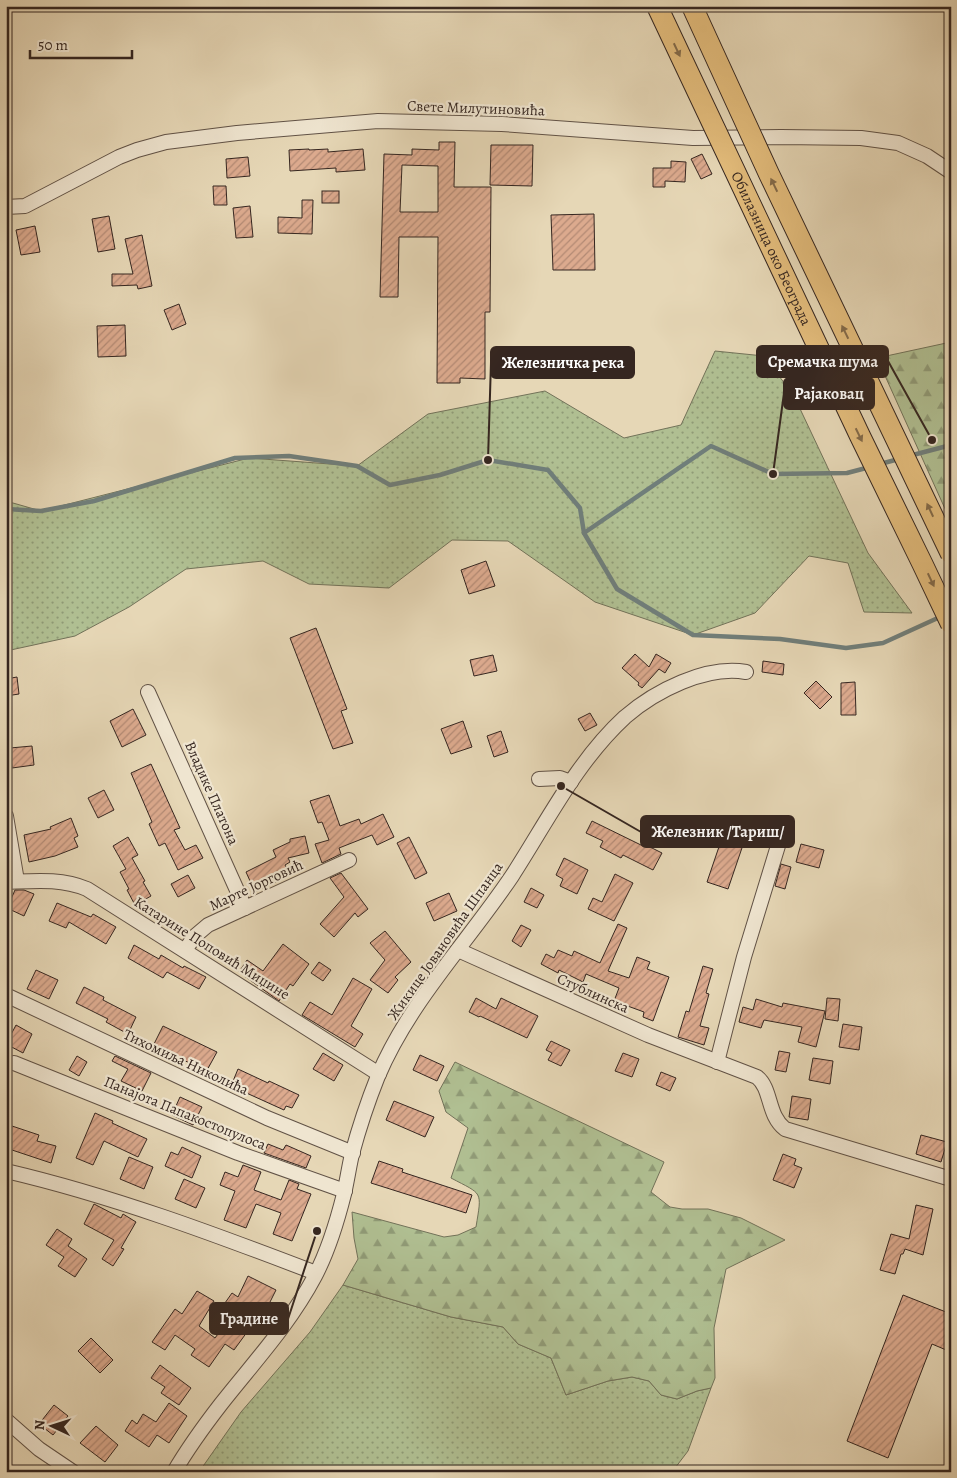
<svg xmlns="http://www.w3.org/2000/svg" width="957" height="1478" font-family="Alegreya,serif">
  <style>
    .grass { fill: url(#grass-dots); stroke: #727259 }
    .forest { fill: url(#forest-firs); stroke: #727259 }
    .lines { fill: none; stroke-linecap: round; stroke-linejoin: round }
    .stream { stroke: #707e7a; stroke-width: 4.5 }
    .building { fill: url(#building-hatch); stroke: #352620; fill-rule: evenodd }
    .minor-casing { stroke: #615246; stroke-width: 16 }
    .minor { stroke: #efe5d0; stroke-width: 14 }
    .rail-casing { stroke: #352620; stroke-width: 5.5 }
    .rail { stroke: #efe5d0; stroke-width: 4; stroke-dasharray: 11; stroke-linecap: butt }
    .highway-bridge-casing { stroke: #352620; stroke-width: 22; stroke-linecap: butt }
    .highway-bridge { stroke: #e3bc7b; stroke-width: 20 }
    .oneway { fill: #836a49 }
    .labels { text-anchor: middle; stroke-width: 4.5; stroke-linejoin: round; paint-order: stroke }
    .street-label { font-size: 15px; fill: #352620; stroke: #efe5d0 }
    .leader { fill: none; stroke: #352620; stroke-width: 2 }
    .callout-dot { fill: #352620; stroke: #efe5d0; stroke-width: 2 }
    .callout { fill: #352620; stroke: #352620; stroke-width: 2 }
    .callout-label { font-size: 16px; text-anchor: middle; font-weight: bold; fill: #fff }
  </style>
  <defs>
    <pattern id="grass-dots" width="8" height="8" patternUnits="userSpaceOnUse" patternTransform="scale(1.25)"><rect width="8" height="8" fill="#b0bf92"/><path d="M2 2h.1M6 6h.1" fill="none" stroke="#909b77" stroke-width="1.8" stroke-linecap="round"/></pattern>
    <pattern id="forest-firs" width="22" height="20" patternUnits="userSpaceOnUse" patternTransform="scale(1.25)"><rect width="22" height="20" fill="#b0bf92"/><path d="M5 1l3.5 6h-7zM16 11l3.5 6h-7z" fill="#909b77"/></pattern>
    <pattern id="building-hatch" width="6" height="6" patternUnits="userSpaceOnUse" patternTransform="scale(1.25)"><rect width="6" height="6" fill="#dcaa8e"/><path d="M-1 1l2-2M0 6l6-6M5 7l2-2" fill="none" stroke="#b38a74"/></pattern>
  </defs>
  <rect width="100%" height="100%" fill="#e6d7b6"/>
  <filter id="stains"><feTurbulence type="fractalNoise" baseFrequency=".004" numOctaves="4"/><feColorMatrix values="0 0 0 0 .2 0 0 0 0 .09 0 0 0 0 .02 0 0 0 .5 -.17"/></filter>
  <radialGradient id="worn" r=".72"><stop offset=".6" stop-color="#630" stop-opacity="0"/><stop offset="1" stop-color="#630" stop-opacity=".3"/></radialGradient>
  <g class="grass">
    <path d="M715 351 764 356 794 396 868 553 912 613 864 612 848 563 809 556 755 613 693 635 595 602 508 541 452 540 389 588 309 584 263 561 186 569 129 607 75 636 6 651V501L41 511 249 458 357 466 428 414 545 391 624 438 681 425Z"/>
    <path d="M343 1285 451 1317 503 1327 518 1344 551 1358 566 1395 608 1381 632 1377 649 1381 661 1395 677 1399 697 1391 711 1388 688 1451 672 1472H199L241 1412 310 1332Z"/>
  </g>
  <g class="forest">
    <path d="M951 342V522L877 358Z"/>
    <path d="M455 1062 664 1162 651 1192 670 1207 682 1209H708L741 1218 785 1240 726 1269 714 1328 715 1378 711 1388 697 1391 677 1399 661 1395 649 1381 632 1377 608 1381 566 1395 551 1358 518 1344 503 1327 451 1317 343 1285 358 1259 354 1238 352 1212 444 1237 458 1235 476 1227C482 1190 483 1195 451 1178L468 1128 446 1112 439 1091Z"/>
  </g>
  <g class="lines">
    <g class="stream">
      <path d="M909 456 951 445"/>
      <path d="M880 464 899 459"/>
      <path d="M6 509 41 511 94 501 235 458 289 456 357 466 390 485 440 475 488 460 548 470 580 508 584 533 617 589 693 635 780 639 846 648 883 643 940 617"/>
      <path d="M584 533 711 446 773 474 847 473 870 467"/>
    </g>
  </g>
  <g class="building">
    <path d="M439 142H455L454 187H491L490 312H485V379L460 378V383H437L438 237H399L398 297H380L384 154 412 155V149L439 150ZM402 165 438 166V212H400Z"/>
    <path d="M491 145H533L532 186 490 185Z"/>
    <path d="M309 149V150L328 149V152L363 149 365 170 336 172V168L290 171 289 150Z"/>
    <path d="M702 154 712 174 701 179 691 159Z"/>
    <path d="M248 157 250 176 227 178 226 159Z"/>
    <path d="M671 161 686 162 685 182 665 181V187H653V168H671Z"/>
    <path d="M213 186H226L227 205H214Z"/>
    <rect x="322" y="191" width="17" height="12"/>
    <path d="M302 200H313L312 234 278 233V217L302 218Z"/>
    <path d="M250 206 253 237 236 238 233 208Z"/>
    <path d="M594 214 595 270H553L551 215Z"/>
    <path d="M109 216 115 249 98 252 92 219Z"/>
    <path d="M35 226 40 252 21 255 16 230Z"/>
    <path d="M142 235 152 286 138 289 137 285 112 286V274H133L125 239Z"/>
    <path d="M179 304 186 324 172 330 164 310Z"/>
    <path d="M125 325 126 356 98 357 97 326Z"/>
    <path d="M486 561 495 586 469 594 461 570Z"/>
    <path d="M316 628 347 709 341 711 353 743 333 749 290 638Z"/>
    <path d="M635 654 649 667 656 654 671 663 665 673 659 669 642 688 638 685 639 683 622 668Z"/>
    <path d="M493 655 497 671 474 676 470 660Z"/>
    <path d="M763 661 784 664 783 675 762 672Z"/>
    <path d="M17 677 19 694 6 696V679Z"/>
    <path d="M816 681 832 697 820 709 804 693Z"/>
    <path d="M855 682 856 715H841V683Z"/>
    <path d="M133 709 146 735 122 747 110 721Z"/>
    <path d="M590 713 597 725 585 731 578 719Z"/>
    <path d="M463 721 472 747 451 754 441 729Z"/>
    <path d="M501 731 508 752 494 757 487 736Z"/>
    <path d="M32 746 34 765 12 768 10 748Z"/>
    <path d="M151 764 180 828 174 830 185 850 196 845 203 858 178 870 165 843 159 846 149 824 152 822 131 773Z"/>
    <path d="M104 790 114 810 98 818 88 798Z"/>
    <path d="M329 795 340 826 359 819 361 824 383 814 394 837 377 845 372 835 339 848 341 854 322 863 315 844 329 840 322 822 318 823 310 801Z"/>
    <path d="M71 818 78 836 74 838 78 847 55 856 29 862 24 835 51 829 50 827Z"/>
    <path d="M592 821 643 846 644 844 662 853 653 870 623 855 621 858 600 847 603 841 586 833Z"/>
    <path d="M724 832 745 839 728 889 707 882Z"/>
    <path d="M305 836 309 853 288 858 290 862 285 865 290 875 255 892 246 872 276 857 273 850 290 842V839Z"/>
    <path d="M128 837 138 855 132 858 145 881 143 882 151 896 135 905 127 890 129 889 120 872 126 869 113 846Z"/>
    <path d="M409 837 427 873 415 879 397 843Z"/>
    <path d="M801 844 824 850 819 868 796 862Z"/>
    <path d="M564 858 588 870 577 894 560 886 563 879 556 875Z"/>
    <path d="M781 864 791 867 785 889 775 886Z"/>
    <path d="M341 873 368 909 358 917 355 913 334 937 320 924 344 897 330 878Z"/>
    <path d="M615 874 633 883 614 921 588 909 593 898 602 902Z"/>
    <path d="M188 875 195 888 178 897 171 884Z"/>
    <path d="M531 888 544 895 537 908 524 902Z"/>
    <path d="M15 890H24L34 894 24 916 7 908Z"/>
    <path d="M449 893 457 911 434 921 426 903Z"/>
    <path d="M57 903 91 917 93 914 116 927 106 944 69 922 66 928 49 921Z"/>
    <path d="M618 924 627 928 608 971 629 978 637 957 650 962 647 969 669 977 653 1021 643 1017 644 1012 614 1001 619 988 586 974 583 982 559 970 558 973 541 964 546 954 554 958 558 950 572 956 574 951 600 963Z"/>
    <path d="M521 925 531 930 521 947 512 941Z"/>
    <path d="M385 931 411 962 395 977 398 980 388 993 370 980 385 960 370 943Z"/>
    <path d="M283 944 309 964 293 986 290 984 279 1001 239 972 247 960 263 971Z"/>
    <path d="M134 945 159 959 161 955 183 968 184 966 206 977 199 989 167 972 163 978 128 958Z"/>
    <path d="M319 962 331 970 323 981 311 973Z"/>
    <path d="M703 966 713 969 706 993 709 994 700 1026 709 1028 704 1045 678 1037 686 1011 689 1012Z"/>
    <path d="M36 970 58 980 49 999 27 989Z"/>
    <path d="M353 978 372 989 351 1026 363 1034 355 1047 302 1015 310 1002 332 1015Z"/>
    <path d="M84 987 104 997 103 1000 136 1017 128 1034 106 1022 108 1019 76 1003Z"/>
    <path d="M476 998 496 1009 501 998 538 1016 527 1038 480 1016 479 1017 469 1012Z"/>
    <path d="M827 998 840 999 838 1021 825 1019Z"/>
    <path d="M756 999 782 1007 783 1003 825 1011 816 1047 798 1042 802 1027 764 1020 761 1028 739 1022 743 1007 753 1010Z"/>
    <path d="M843 1024 862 1027 859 1050 839 1047Z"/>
    <path d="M16 1025 32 1034 23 1053 6 1044Z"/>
    <path d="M163 1026 217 1052 206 1072 154 1044Z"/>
    <path d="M551 1041 570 1050 561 1066 548 1060 552 1053 546 1050Z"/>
    <path d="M779 1051 790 1053 786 1072 775 1070Z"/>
    <path d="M323 1053 343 1065 334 1081 313 1069Z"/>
    <path d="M623 1053 639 1059 632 1077 615 1071Z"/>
    <path d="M420 1055 444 1066 437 1081 413 1070Z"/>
    <path d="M77 1056 87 1062 79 1076 69 1070Z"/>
    <path d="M115 1056 151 1073 142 1091 121 1081 128 1069 112 1061Z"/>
    <path d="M813 1058 833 1061 830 1084 809 1080Z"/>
    <path d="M238 1069 268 1083 269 1081 299 1095 292 1108 286 1106 284 1110 231 1086Z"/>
    <path d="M661 1072 676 1078 670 1091 656 1085Z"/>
    <path d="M792 1096 811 1099 808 1120 789 1117Z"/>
    <path d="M180 1097 202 1107 193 1125 172 1115Z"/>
    <path d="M394 1101 434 1117 425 1137 386 1120Z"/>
    <path d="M95 1113 113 1121 112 1123 147 1139 138 1157 104 1141 93 1165 76 1158Z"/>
    <path d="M6 1124 39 1135 37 1141 56 1146 51 1163 6 1148Z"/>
    <path d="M921 1135 947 1142 941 1162 916 1154Z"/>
    <path d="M268 1144 283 1150 286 1145 311 1156 306 1168 264 1153Z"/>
    <path d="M182 1147 201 1156 192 1178 165 1166 171 1152 178 1155Z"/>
    <path d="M783 1154 796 1159 794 1165 802 1168 794 1188 773 1180Z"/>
    <path d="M129 1157 153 1167 144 1189 120 1179Z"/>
    <path d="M379 1161 403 1169 402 1172 472 1195 466 1213 371 1183Z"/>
    <path d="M243 1165 261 1172 254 1190 281 1200 289 1180 299 1184 297 1189 311 1194 292 1241 273 1234 281 1213 256 1204 246 1228 224 1220 235 1191 220 1185 225 1172 238 1177Z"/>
    <path d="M184 1179 205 1188 196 1208 175 1199Z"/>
    <path d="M94 1204 121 1218 123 1214 136 1222 121 1248 124 1249 113 1266 102 1259 114 1240 84 1224Z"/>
    <path d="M916 1205 933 1209 923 1255 905 1249 903 1254H901L895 1274 880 1270 891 1234 909 1239Z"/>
    <path d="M57 1229 72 1239 68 1246 87 1259 75 1277 58 1266 64 1257 46 1245Z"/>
    <path d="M248 1276 276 1290 260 1322 252 1330 250 1328 234 1350 225 1344 209 1367 191 1355 195 1349 175 1335 165 1350 152 1342 175 1309 182 1314 197 1291 214 1301 199 1326 215 1338 230 1317 220 1310 232 1293 238 1297Z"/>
    <path d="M903 1295 951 1314V1352L932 1344 888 1458 847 1441Z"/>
    <path d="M91 1338 113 1360 100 1373 78 1351Z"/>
    <path d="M160 1365 191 1388 179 1405 161 1393 165 1387 151 1378Z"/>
    <path d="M169 1403 187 1416 169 1443 157 1435 149 1447 125 1431 132 1420 137 1424 143 1414 156 1422Z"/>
    <path d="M54 1405 68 1416 53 1435 39 1424Z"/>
    <path d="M96 1426 118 1445 105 1462 80 1443Z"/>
  </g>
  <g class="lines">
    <defs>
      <g id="minor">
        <path d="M6 207 25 206 119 157 137 150 166 142 237 133 378 121 502 124 693 138 781 137 861 138 898 143 927 156 951 172"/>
        <path d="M148 692 245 908"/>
        <path d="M539 779 560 778 571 782"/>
        <path d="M6 816 17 881"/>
        <path d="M6 882C34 881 61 878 87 889L379 1074"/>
        <path d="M185 950 195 936 208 925 349 860"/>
        <path d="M458 950 648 1035 757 1077C772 1089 767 1115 785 1129L951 1179"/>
        <path d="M8 996 267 1118 353 1153"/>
        <path d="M717 1062 744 957 781 836"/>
        <path d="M14 1063 238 1153 345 1191"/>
        <path d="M6 1171C113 1196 214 1234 316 1273"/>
        <path d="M6 1420 39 1449 73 1472"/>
        <path d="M174 1472C188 1448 204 1426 221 1404 254 1362 289 1325 315 1276 328 1251 337 1222 344 1194 347 1181 349 1167 352 1154 359 1128 368 1101 378 1076 410 1001 467 943 512 876 547 822 577 761 625 717 655 691 706 665 746 672"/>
      </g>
    </defs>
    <use href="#minor" class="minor-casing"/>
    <use href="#minor" class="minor"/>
    <defs>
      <path id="rail" d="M6 39 10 6"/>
    </defs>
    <use href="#rail" class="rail-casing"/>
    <use href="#rail" class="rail"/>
    <defs>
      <g id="highway-bridge">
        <path id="s1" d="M657 6 860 436 922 563 951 624"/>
        <path d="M692 6 769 174 951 554"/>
      </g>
    </defs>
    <use href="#highway-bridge" class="highway-bridge-casing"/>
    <use href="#highway-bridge" class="highway-bridge"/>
  </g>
  <defs><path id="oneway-solid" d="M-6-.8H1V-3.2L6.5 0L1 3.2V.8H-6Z" transform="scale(1.25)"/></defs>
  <g class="oneway">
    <use href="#oneway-solid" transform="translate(677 50) rotate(65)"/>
    <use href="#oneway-solid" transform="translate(774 185) rotate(-116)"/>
    <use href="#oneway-solid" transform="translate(845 332) rotate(-116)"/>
    <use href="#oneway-solid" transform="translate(859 435) rotate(64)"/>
    <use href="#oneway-solid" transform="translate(930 510) rotate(-115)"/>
    <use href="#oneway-solid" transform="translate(931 580) rotate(65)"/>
  </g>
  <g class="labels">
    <g class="street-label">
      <text transform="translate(476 108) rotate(2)" y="5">Свете Милутиновића</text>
      <text dy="5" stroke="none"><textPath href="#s1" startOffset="268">Обилазница око Београда</textPath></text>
      <text transform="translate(212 793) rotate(66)" y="5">Владике Платона</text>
      <text transform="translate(256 885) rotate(-25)" y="5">Марте Јорговић</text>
      <text transform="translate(445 941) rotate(-55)" y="5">Жикице Јовановића Шпанца</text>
      <text transform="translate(212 948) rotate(32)" y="5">Катарине Поповић Миџине</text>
      <text transform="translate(593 993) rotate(24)" y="5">Стублинска</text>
      <text transform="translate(186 1062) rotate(25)" y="5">Тихомиља Николића</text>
      <text transform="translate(185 1113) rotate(22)" y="5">Панајота Папакостопулоса</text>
    </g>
  </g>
  <path class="leader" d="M932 440L888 361M488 460L491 362M773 474L784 393M561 786L641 832M317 1231L288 1319"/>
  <g class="callout-dot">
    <circle cx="932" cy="440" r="5"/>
    <circle cx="488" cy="460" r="5"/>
    <circle cx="773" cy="474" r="5"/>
    <circle cx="561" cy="786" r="5"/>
    <circle cx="317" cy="1231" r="5"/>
  </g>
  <g class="callout">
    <rect x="757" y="346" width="131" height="31" rx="5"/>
    <rect x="491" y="347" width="143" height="31" rx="5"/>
    <rect x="784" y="378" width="90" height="31" rx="5"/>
    <rect x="641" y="816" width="153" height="31" rx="5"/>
    <rect x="210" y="1303" width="78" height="31" rx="5"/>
  </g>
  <g class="callout-label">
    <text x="823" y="367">Сремачка шума</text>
    <text x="563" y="368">Железничка река</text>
    <text x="829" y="399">Рајаковац</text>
    <text x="718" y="837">Железник /Тариш/</text>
    <text x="249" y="1324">Градине</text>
  </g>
  <rect width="957" height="1478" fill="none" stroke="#e6d7b6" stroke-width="25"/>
  <rect x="8" y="8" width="942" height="1463" fill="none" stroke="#352620" stroke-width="2.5"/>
  <rect x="12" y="12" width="932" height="1453" fill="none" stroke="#352620"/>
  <g transform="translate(52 1426) rotate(274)" stroke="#efe5d0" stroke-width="4" paint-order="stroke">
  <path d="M0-4L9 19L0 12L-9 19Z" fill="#352620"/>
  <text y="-8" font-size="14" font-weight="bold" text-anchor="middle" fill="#352620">N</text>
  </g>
  <path d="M30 50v8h102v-8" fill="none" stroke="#352620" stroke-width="2.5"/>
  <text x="38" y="50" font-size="15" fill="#352620" stroke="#efe5d0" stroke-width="4" paint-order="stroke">50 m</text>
  <rect width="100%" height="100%" filter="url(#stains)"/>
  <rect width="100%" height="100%" fill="url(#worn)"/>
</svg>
